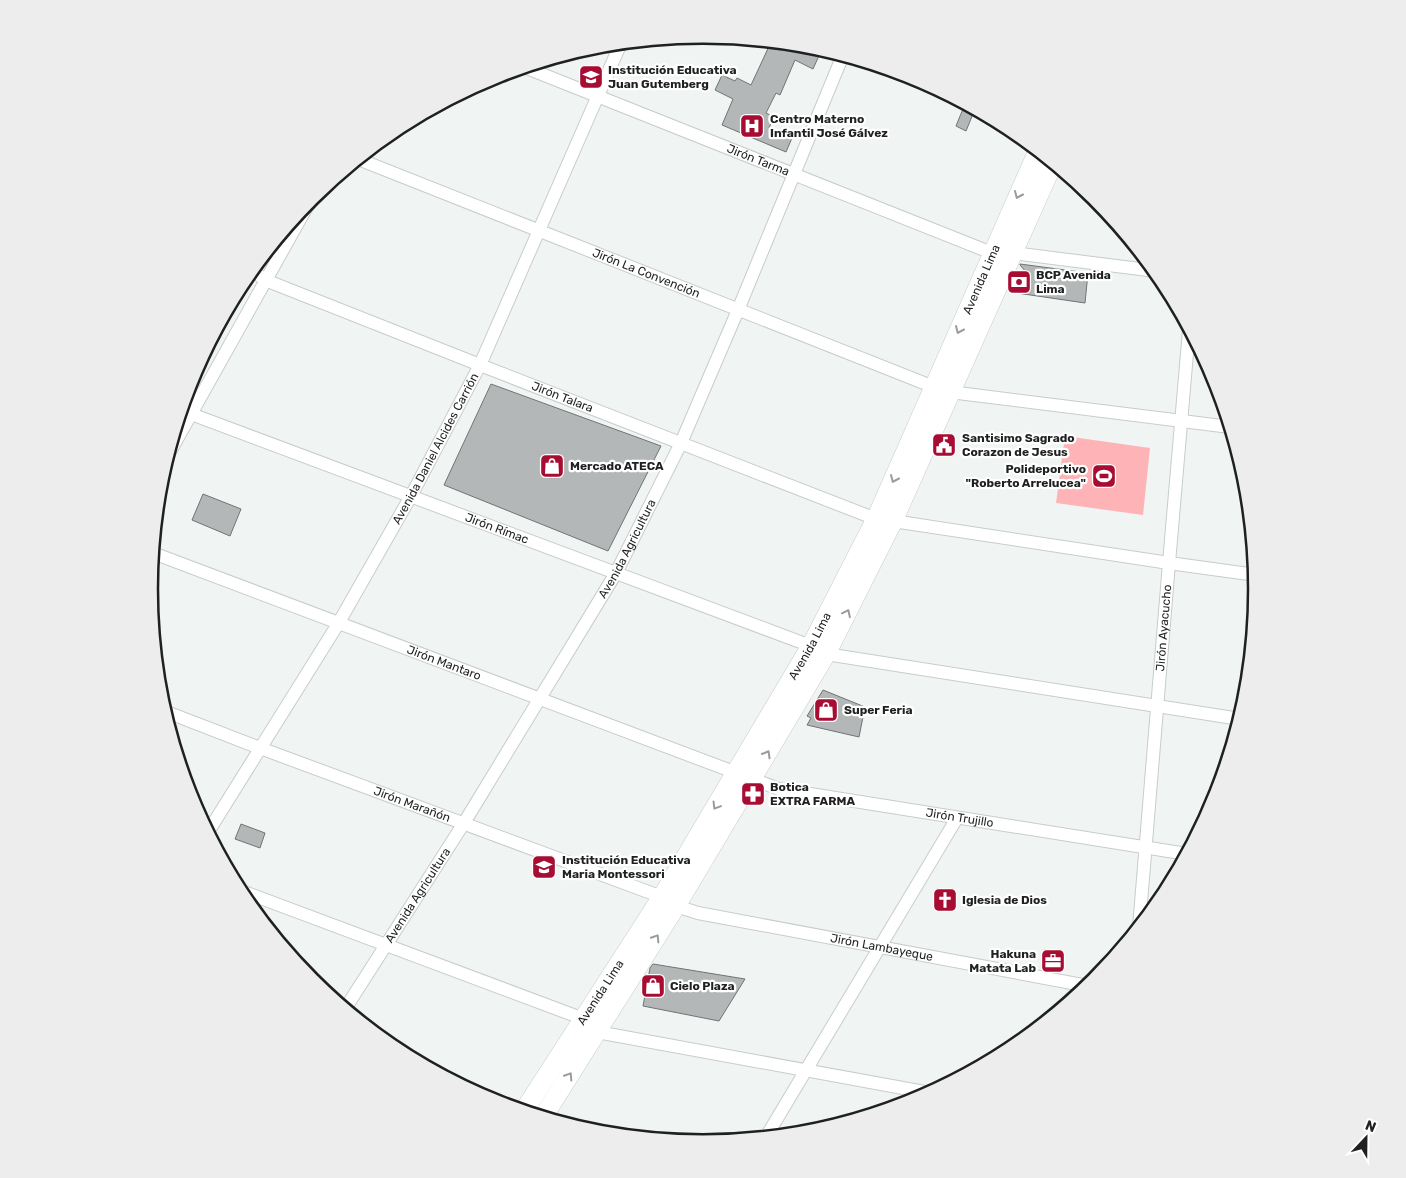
<svg xmlns="http://www.w3.org/2000/svg" width="1406" height="1178" font-family="Rubik,sans-serif">
  <style>
    .green { fill: #feb4b6 }
    .building { fill: #b3b7b7; stroke: #707473 }
    .lines { fill: none; stroke-linecap: round; stroke-linejoin: round }
    .street-casing { stroke: #c8cccc; stroke-width: 14 }
    .secondary-casing { stroke: #c8cccc; stroke-width: 20 }
    .street { stroke: #fff; stroke-width: 12 }
    .secondary { stroke: #fff; stroke-width: 19 }
    .oneway { stroke: #9a9b9b }
    .labels { text-anchor: middle; stroke-width: 4.5; stroke-linejoin: round; paint-order: stroke }
    .poi-label { font-size: 12px; font-weight: bold; fill: #1f2121; stroke: #fff; text-anchor: start }
    .street-label { font-size: 12px; fill: #1f2121; stroke: #fff }
    .rim { fill: none; stroke: #1f2121; stroke-width: 2.5 }
  </style>
  <rect width="100%" height="100%" fill="#f0f4f3"/>
  <path class="green" d="M1065 436 1150 448 1143 515 1056 503Z"/>
  <g class="building">
    <path d="M771 42 811 46 822 49 813 69 795 60 780 95 776 93 766 113 774 117 769 128 792 138 786 152 722 125 733 99 715 90 722 75 735 81 737 78 751 85Z"/>
    <path d="M965 104 975 109 966 131 956 126Z"/>
    <path d="M1020 264 1088 273 1085 303 1010 292 1026 272 1020 265Z"/>
    <path d="M491 384 661 446 608 551 444 485Z"/>
    <path d="M203 494 241 509 230 536 192 520Z"/>
    <path d="M823 690 865 707 859 737 807 725 811 718 807 716Z"/>
    <path d="M241 824 265 833 260 848 235 839Z"/>
    <path d="M653 964 745 979 719 1021 643 1006 650 968Z"/>
  </g>
  <g class="lines">
    <defs>
      <g id="street">
        <path id="s1" d="M524 67 992 253"/>
        <path id="s2" d="M358 159 934 387"/>
        <path d="M1013 253 1156 271"/>
        <path id="s3" d="M252 270 265 280 480 365 876 519"/>
        <path d="M950 392 1230 427"/>
        <path id="s4" d="M182 407 191 414 811 646"/>
        <path d="M167 457 313 196"/>
        <path d="M893 521 1169 563 1256 575"/>
        <path id="s5" d="M153 553 779 789 1187 854"/>
        <path d="M826 654 1240 719"/>
        <path id="s6" d="M164 711 260 748 662 897"/>
        <path id="s7" d="M208 832 338 624 411 496 480 365 621 43"/>
        <path d="M239 890 584 1019"/>
        <path id="s8" d="M676 906 698 913 1088 986"/>
        <path id="s9" d="M1139 927 1169 563 1189 330"/>
        <path id="s10" d="M345 1009 464 823 616 573 681 443 738 310 843 55"/>
        <path d="M597 1032 930 1093"/>
        <path d="M766 1137 957 818"/>
      </g>
      <g id="secondary">
        <path id="s11" d="M524 1111 662 897 811 646 876 519 1038 151"/>
        <path d="M543 1117 676 906 826 654 893 521 1053 163"/>
      </g>
    </defs>
    <use href="#street" class="street-casing"/>
    <use href="#secondary" class="secondary-casing"/>
    <use href="#street" class="street"/>
    <use href="#secondary" class="secondary"/>
  </g>
  <defs><path id="oneway-chevron" d="M-2-3.5L2.5 0L-2 3.5" fill="none" stroke-width="1.6" stroke-linecap="round" stroke-linejoin="round" transform="scale(1.25)"/></defs>
  <g class="oneway">
    <use href="#oneway-chevron" transform="translate(1018 195) rotate(114)"/>
    <use href="#oneway-chevron" transform="translate(959 330) rotate(114)"/>
    <use href="#oneway-chevron" transform="translate(894 479) rotate(114)"/>
    <use href="#oneway-chevron" transform="translate(847 613) rotate(-64)"/>
    <use href="#oneway-chevron" transform="translate(767 754) rotate(-60)"/>
    <use href="#oneway-chevron" transform="translate(716 806) rotate(121)"/>
    <use href="#oneway-chevron" transform="translate(656 938) rotate(-58)"/>
    <use href="#oneway-chevron" transform="translate(569 1076) rotate(-57)"/>
  </g>
  <defs>
    <symbol id="school-square" viewBox="-11 -11 22 22"><rect x="-9" y="-9" width="18" height="18" rx="4" fill="#a70d33" stroke="#fff"/><path d="M0-5L7-2L0 1L-7-2ZM-4 1L0 2.5L4 1V4Q0 6-4 4Z" fill="#fff"/></symbol>
    <symbol id="hospital-square" viewBox="-11 -11 22 22"><rect x="-9" y="-9" width="18" height="18" rx="4" fill="#a70d33" stroke="#fff"/><path d="M-5-5h3v3.5h4V-5h3V5h-3V1.5h-4V5h-3Z" fill="#fff"/></symbol>
    <symbol id="bank-square" viewBox="-11 -11 22 22"><rect x="-9" y="-9" width="18" height="18" rx="4" fill="#a70d33" stroke="#fff"/><path d="M-6-4H6V4H-6ZM0-2.3a2.3 2.3 0 1 0 0 4.6a2.3 2.3 0 1 0 0-4.6Z" fill="#fff"/></symbol>
    <symbol id="civic-square" viewBox="-11 -11 22 22"><rect x="-9" y="-9" width="18" height="18" rx="4" fill="#a70d33" stroke="#fff"/><path d="M-.6-6.5H3V-4.5H.6V-3L4-1V1h2V6H-6V1h2V-1L-.6-3ZM-1.2 2.5V6h2.4V2.5Z" fill="#fff"/></symbol>
    <symbol id="shop-square" viewBox="-11 -11 22 22"><rect x="-9" y="-9" width="18" height="18" rx="4" fill="#a70d33" stroke="#fff"/><path d="M-5-2.5h2.3a2.7 3.5 0 0 1 5.4 0H5L5.5 6h-11ZM-1.5-2.5h3a1.5 2.3 0 0 0-3 0Z" fill="#fff"/></symbol>
    <symbol id="stadium-square" viewBox="-11 -11 22 22"><rect x="-9" y="-9" width="18" height="18" rx="4" fill="#a70d33" stroke="#fff"/><path d="M0-5a6.5 5 0 1 0 0 10a6.5 5 0 1 0 0-10ZM-3.5-1.8h7v3.6h-7Z" fill="#fff"/></symbol>
    <symbol id="pharmacy-square" viewBox="-11 -11 22 22"><rect x="-9" y="-9" width="18" height="18" rx="4" fill="#a70d33" stroke="#fff"/><path d="M-2-6h4v4h4v4h-4v4h-4v-4h-4v-4h4Z" fill="#fff"/></symbol>
    <symbol id="church-square" viewBox="-11 -11 22 22"><rect x="-9" y="-9" width="18" height="18" rx="4" fill="#a70d33" stroke="#fff"/><path d="M-1.2-6h2.4v3.5h3.3v2.4h-3.3V6h-2.4V-.1h-3.3v-2.4h3.3Z" fill="#fff"/></symbol>
    <symbol id="office-square" viewBox="-11 -11 22 22"><rect x="-9" y="-9" width="18" height="18" rx="4" fill="#a70d33" stroke="#fff"/><path d="M-6-3h4V-5.5h4V-3h4V5H-6ZM-1-4.5V-3h2v-1.5ZM-6 0V1H6V0Z" fill="#fff"/></symbol>
  </defs>
  <g fill-rule="evenodd">
    <use href="#school-square" x="577" y="63" width="28" height="28"/>
    <use href="#hospital-square" x="738" y="112" width="28" height="28"/>
    <use href="#bank-square" x="1005" y="268" width="28" height="28"/>
    <use href="#civic-square" x="930" y="431" width="28" height="28"/>
    <use href="#shop-square" x="538" y="452" width="28" height="28"/>
    <use href="#stadium-square" x="1090" y="462" width="28" height="28"/>
    <use href="#shop-square" x="812" y="696" width="28" height="28"/>
    <use href="#pharmacy-square" x="739" y="780" width="28" height="28"/>
    <use href="#school-square" x="530" y="853" width="28" height="28"/>
    <use href="#church-square" x="931" y="886" width="28" height="28"/>
    <use href="#office-square" x="1039" y="947" width="28" height="28"/>
    <use href="#shop-square" x="639" y="972" width="28" height="28"/>
  </g>
  <g class="labels">
    <g class="poi-label">
      <text x="608" y="74">Institución Educativa<tspan x="608" dy="14">Juan Gutemberg</tspan></text>
      <text x="770" y="123">Centro Materno<tspan x="770" dy="14">Infantil José Gálvez</tspan></text>
      <text x="1036" y="279">BCP Avenida<tspan x="1036" dy="14">Lima</tspan></text>
      <text x="962" y="442">Santisimo Sagrado<tspan x="962" dy="14">Corazon de Jesus</tspan></text>
      <text x="570" y="470">Mercado ATECA</text>
      <text x="1086" y="473" text-anchor="end">Polideportivo<tspan x="1086" dy="14">"Roberto Arrelucea"</tspan></text>
      <text x="844" y="714">Super Feria</text>
      <text x="770" y="791">Botica<tspan x="770" dy="14">EXTRA FARMA</tspan></text>
      <text x="562" y="864">Institución Educativa<tspan x="562" dy="14">Maria Montessori</tspan></text>
      <text x="962" y="904">Iglesia de Dios</text>
      <text x="1036" y="958" text-anchor="end">Hakuna<tspan x="1036" dy="14">Matata Lab</tspan></text>
      <text x="670" y="990">Cielo Plaza</text>
    </g>
    <g class="street-label">
      <text dy="4" stroke="none"><textPath href="#s1" startOffset="252">Jirón Tarma</textPath></text>
      <text dy="4" stroke="none"><textPath href="#s2" startOffset="310">Jirón La Convención</textPath></text>
      <text dy="4" stroke="none"><textPath href="#s11" startOffset="951">Avenida Lima</textPath></text>
      <text dy="4" stroke="none"><textPath href="#s3" startOffset="336">Jirón Talara</textPath></text>
      <text dy="4" stroke="none"><textPath href="#s7" startOffset="446">Avenida Daniel Alcides Carrión</textPath></text>
      <text dy="4" stroke="none"><textPath href="#s4" startOffset="338">Jirón Rímac</textPath></text>
      <text dy="4" stroke="none"><textPath href="#s10" startOffset="540">Avenida Agricultura</textPath></text>
      <text dy="4" stroke="none"><textPath href="#s9" startOffset="300">Jirón Ayacucho</textPath></text>
      <text dy="4" stroke="none"><textPath href="#s11" startOffset="546">Avenida Lima</textPath></text>
      <text dy="4" stroke="none"><textPath href="#s5" startOffset="311">Jirón Mantaro</textPath></text>
      <text dy="4" stroke="none"><textPath href="#s6" startOffset="265">Jirón Marañón</textPath></text>
      <text dy="4" stroke="none"><textPath href="#s5" startOffset="852">Jirón Trujillo</textPath></text>
      <text dy="4" stroke="none"><textPath href="#s10" startOffset="135">Avenida Agricultura</textPath></text>
      <text dy="4" stroke="none"><textPath href="#s8" startOffset="210">Jirón Lambayeque</textPath></text>
      <text dy="4" stroke="none"><textPath href="#s11" startOffset="141">Avenida Lima</textPath></text>
    </g>
  </g>
  <path d="M0 0H1406V1178H0ZM158 589a545 545 0 1 1 1090 0a545 545 0 1 1-1090 0Z" fill="#ededed" fill-rule="evenodd"/>
  <path class="rim" d="M158 589a545 545 0 1 1 1090 0a545 545 0 1 1-1090 0Z"/>
  <g transform="translate(1366 1138) rotate(22)" stroke="#ffffff" stroke-width="4" paint-order="stroke">
  <path d="M0-4L9 19L0 12L-9 19Z" fill="#1f2121"/>
  <text y="-8" font-size="14" font-weight="bold" text-anchor="middle" fill="#1f2121">N</text>
  </g>
</svg>
